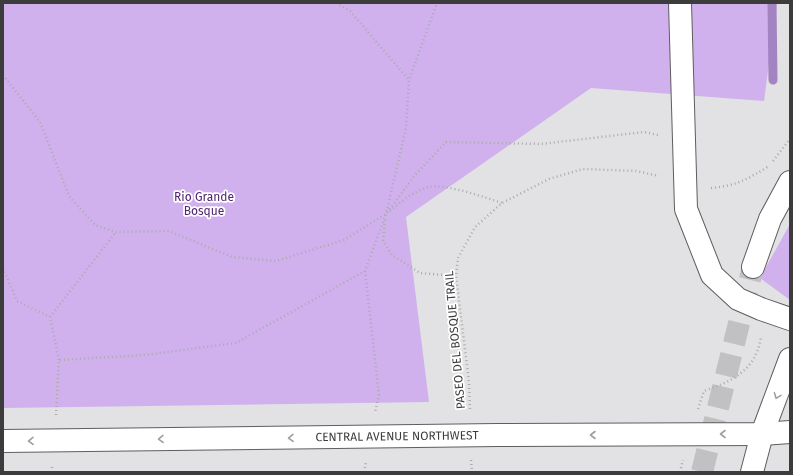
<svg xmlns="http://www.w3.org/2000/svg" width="793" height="475" font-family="'Fira Sans',sans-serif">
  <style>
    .green { fill: #d0b1ee }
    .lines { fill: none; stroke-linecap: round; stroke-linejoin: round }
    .stream { stroke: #a383c1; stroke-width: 9 }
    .minor-tunnel { stroke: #c1c0c3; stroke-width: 22; stroke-dasharray: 22 11; stroke-linecap: butt }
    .minor-casing { stroke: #5e5d5f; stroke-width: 24 }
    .major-casing { stroke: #5e5d5f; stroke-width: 24 }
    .path { stroke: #abaaad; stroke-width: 2.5; stroke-dasharray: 1 3; stroke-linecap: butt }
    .minor { stroke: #fff; stroke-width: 22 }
    .major { stroke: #fff; stroke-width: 22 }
    .major-bridge-casing { stroke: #5e5d5f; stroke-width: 24; stroke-linecap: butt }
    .major-bridge { stroke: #fff; stroke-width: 22 }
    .oneway { stroke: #9e9e9e }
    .labels { text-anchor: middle; stroke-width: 3.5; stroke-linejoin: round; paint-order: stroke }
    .park-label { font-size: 12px; fill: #50256f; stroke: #fff }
    .street-label { font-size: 12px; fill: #3d3c3d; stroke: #fff }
  </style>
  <rect width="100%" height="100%" fill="#e2e1e4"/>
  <g class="green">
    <path d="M3 3H777L764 101 591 88 406 217 429 402 3 408Z"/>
    <path d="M790 224V300L760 278Z"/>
  </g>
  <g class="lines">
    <path class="stream" d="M772 3 773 80"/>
    <path class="minor-tunnel" d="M702 472 753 267"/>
    <defs>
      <g id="minor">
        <path d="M680 3 686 209 712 275 738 299 761 309 790 319"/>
        <path d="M753 267 770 219 790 182"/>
        <path d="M752 472 762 434 790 359"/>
      </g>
      <path id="major" d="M498 435 762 434 790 432"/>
    </defs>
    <use href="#minor" class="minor-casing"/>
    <use href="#major" class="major-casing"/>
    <g class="path">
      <path d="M336 3 350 11 409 80"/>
      <path d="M3 75 40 122 69 196 95 225 116 232 169 231 232 257 276 261 344 240 386 214 415 175 446 142 541 144 644 132 658 135"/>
      <path d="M773 161 790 139"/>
      <path d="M711 188C736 186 748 179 769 166"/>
      <path d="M390 211C402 201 415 190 429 187 444 183 487 198 502 203"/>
      <path d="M385 220 383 240 392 255 420 273 456 276"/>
      <path d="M3 268 17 301 50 317"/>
      <path d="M365 271 379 395 375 412"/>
      <path d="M59 360 50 317 116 232"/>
      <path d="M470 409 469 382 456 276 458 258 475 227 502 203 549 179 583 169 636 171 659 176"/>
      <path d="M698 409 704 391C733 381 756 370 761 337"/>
      <path d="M56 415 59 360 145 355 236 343 365 271 386 214 406 128 409 80 437 3"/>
      <path d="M471 460 472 472"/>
      <path d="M52 472V466"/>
      <path d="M364 472 366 462"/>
      <path d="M680 472 683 460"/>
    </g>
    <use href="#minor" class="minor"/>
    <use href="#major" class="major"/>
    <defs>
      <g id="major-bridge">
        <path id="s1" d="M3 441 498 435"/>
      </g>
    </defs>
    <use href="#major-bridge" class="major-bridge-casing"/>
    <use href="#major-bridge" class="major-bridge"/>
  </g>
  <defs><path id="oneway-chevron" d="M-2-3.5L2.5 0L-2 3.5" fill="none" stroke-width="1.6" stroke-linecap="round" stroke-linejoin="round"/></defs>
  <g class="oneway">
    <use href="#oneway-chevron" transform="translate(777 396) rotate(111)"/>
    <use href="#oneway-chevron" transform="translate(723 434) rotate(180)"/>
    <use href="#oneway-chevron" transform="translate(593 435) rotate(180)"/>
    <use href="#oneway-chevron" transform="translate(291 438) rotate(179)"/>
    <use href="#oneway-chevron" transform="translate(161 439) rotate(179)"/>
    <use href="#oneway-chevron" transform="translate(31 441) rotate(179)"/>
  </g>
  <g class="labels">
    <g class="park-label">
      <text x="204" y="201">Rio Grande<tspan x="204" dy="14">Bosque</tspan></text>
    </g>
    <g class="street-label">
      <text transform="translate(455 340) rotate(-95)" y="4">PASEO DEL BOSQUE TRAIL</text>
      <text dy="4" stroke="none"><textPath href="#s1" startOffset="394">CENTRAL AVENUE NORTHWEST</textPath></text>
    </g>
  </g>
  <rect width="793" height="475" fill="none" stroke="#3d3c3d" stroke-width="8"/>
</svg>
